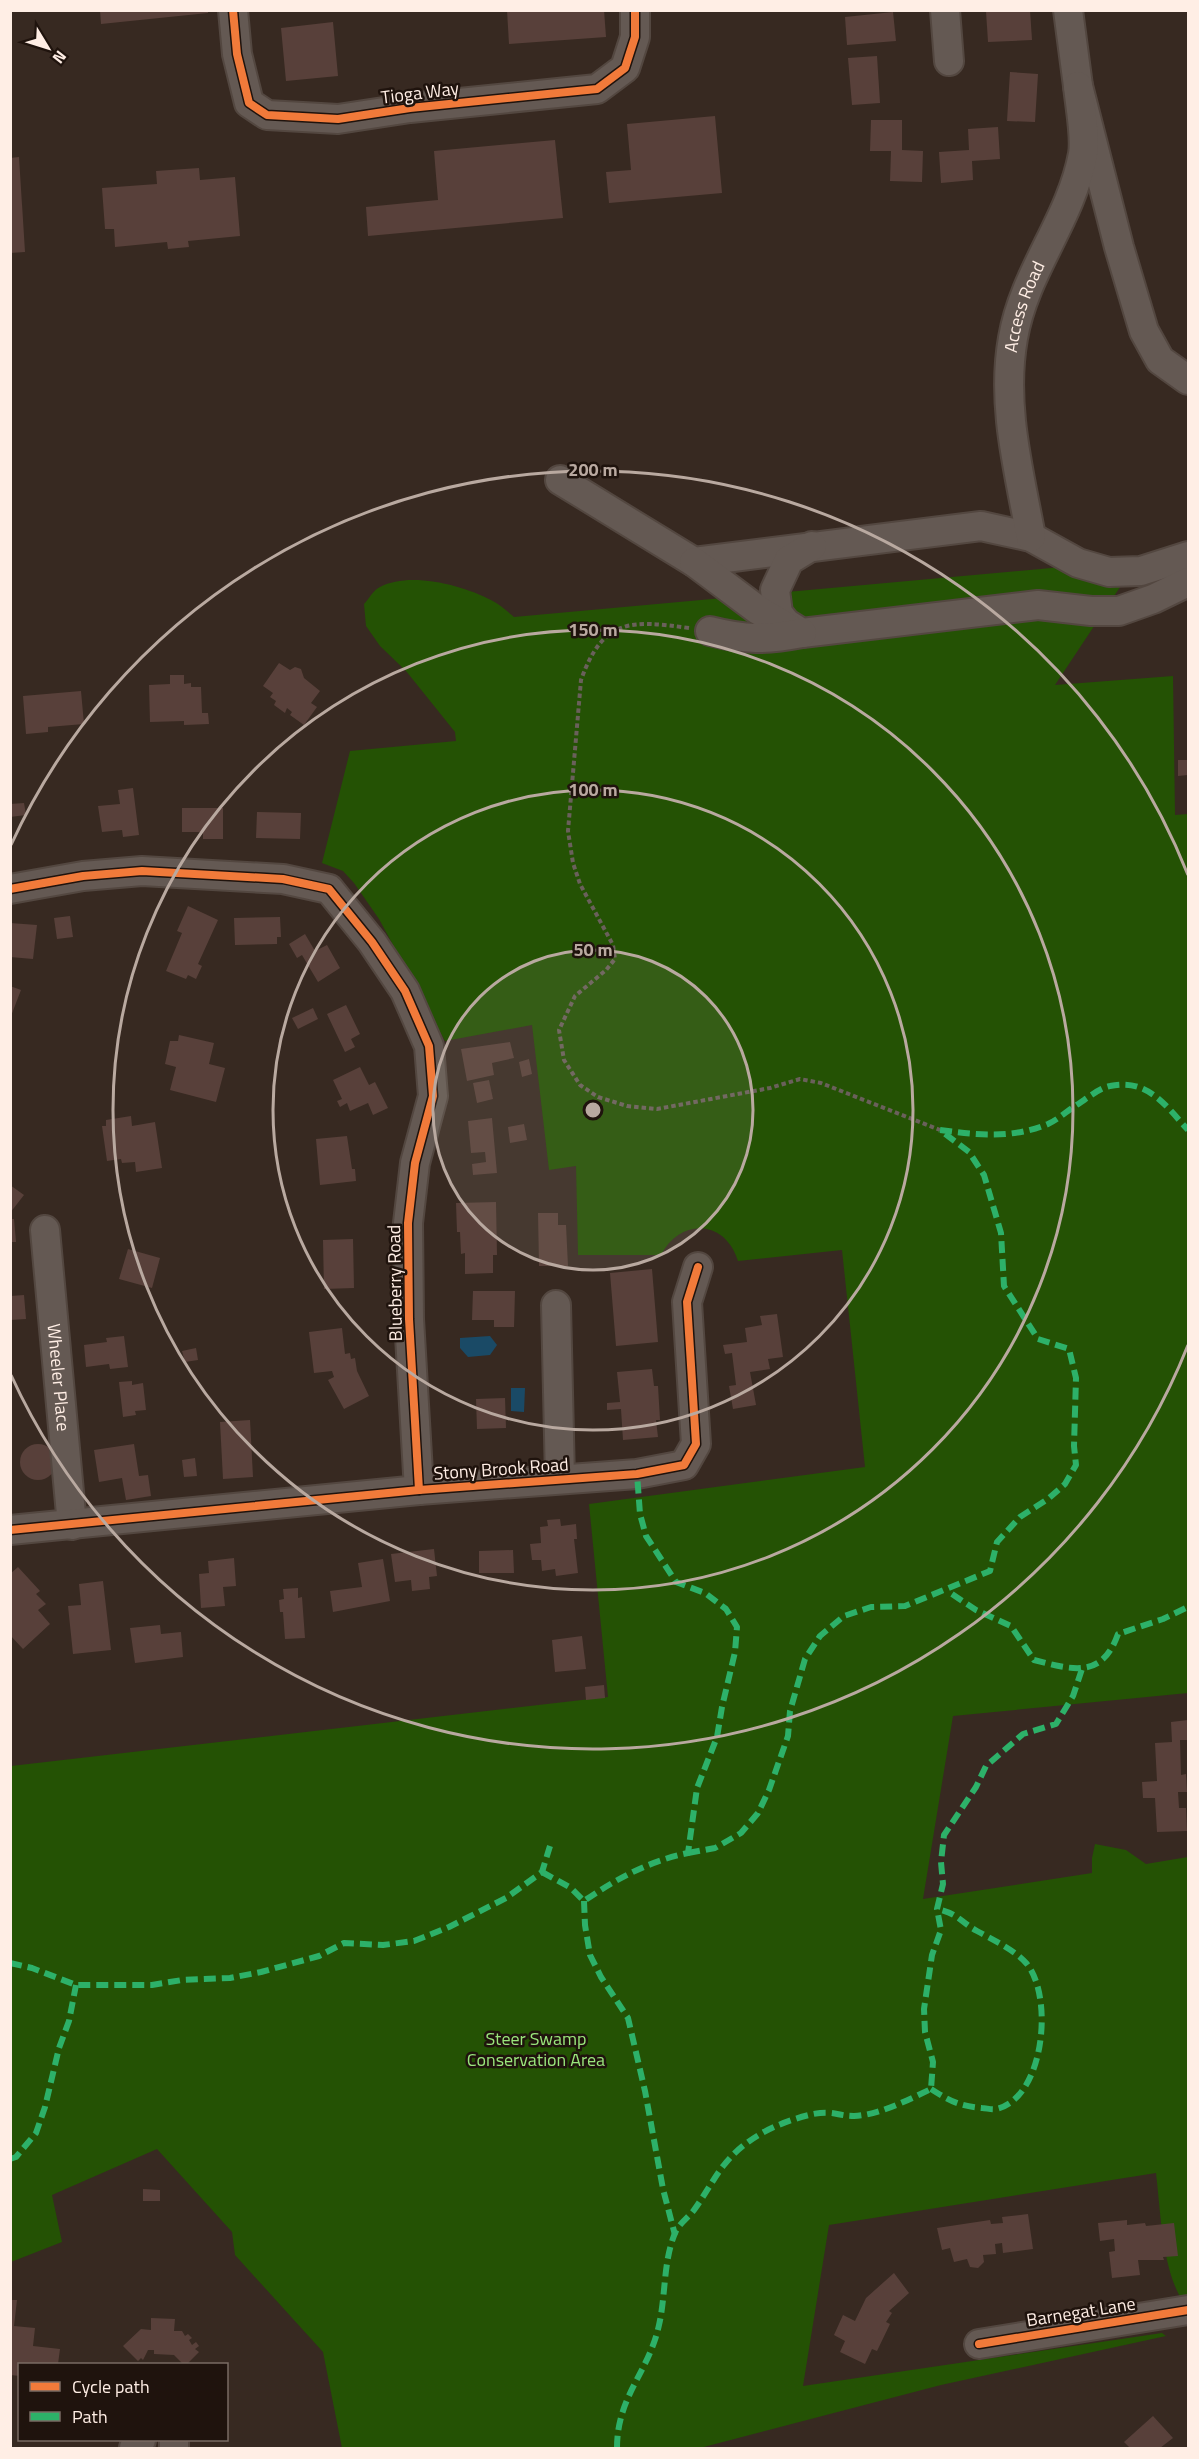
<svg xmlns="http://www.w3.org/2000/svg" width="1199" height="2459" font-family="'Titillium Web',sans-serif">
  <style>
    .green { fill: #245204 }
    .water { fill: #1a4a66 }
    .building { fill: #58403a }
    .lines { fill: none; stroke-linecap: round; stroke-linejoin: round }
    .minor-casing { stroke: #534740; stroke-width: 32 }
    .path { stroke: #6a605b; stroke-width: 4; stroke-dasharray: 4.5 3; stroke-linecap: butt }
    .minor { stroke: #645953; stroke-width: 28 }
    .quiet { stroke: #2db169; stroke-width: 6; stroke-dasharray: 12 6; stroke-linecap: butt }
    .cycleway-casing { stroke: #1f130d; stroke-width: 11 }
    .cycleway { stroke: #f17a3a; stroke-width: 8 }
    .ring { fill: none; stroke: #b9a9a0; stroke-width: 3 }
    .labels { text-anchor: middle; stroke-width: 5; stroke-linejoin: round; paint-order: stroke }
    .street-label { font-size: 18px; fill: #ffeee5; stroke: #1f130d }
    .park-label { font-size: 18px; fill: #9ae67c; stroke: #1f130d }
    .centre { fill: #b9a9a0; stroke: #1f130d; stroke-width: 3 }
    .ring-label { font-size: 18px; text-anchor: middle; font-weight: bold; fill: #b9a9a0; stroke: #1f130d; stroke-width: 5; stroke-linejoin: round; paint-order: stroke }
  </style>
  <rect width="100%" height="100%" fill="#372921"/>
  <path class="green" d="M1138 560 1055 685 1173 676 1175 815 1188 814V1693L953 1716 923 1899 1092 1873V1858L1095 1844 1126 1850 1146 1864 1188 1857V2309C1162 2277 1161 2214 1156 2173L829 2225 803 2386 1162 2333 1166 2336 941 2385 700 2448H342L323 2352 235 2255 232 2232 157 2149 52 2195 62 2242 11 2262V1766L608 1697 589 1504 865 1467 842 1250 738 1261C725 1219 680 1218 661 1255H578L576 1166 549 1170 532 1025 445 1041 379 919 354 883 343 871 322 863 350 751 456 741 455 732 406 671 380 646 366 626 364 604C369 599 373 590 380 587 409 571 463 585 491 600 499 604 507 611 514 617Z"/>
  <g class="water">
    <path d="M490 1336 497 1345 490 1355 468 1357 460 1348V1338Z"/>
    <path d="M511 1388H525L524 1412 511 1411Z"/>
  </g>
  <g class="building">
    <path d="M100 10H208V13L101 24Z"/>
    <path d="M507 10H604L606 37 509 44Z"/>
    <path d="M1030 10 1032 40 988 42 986 11Z"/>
    <path d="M893 12 896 41 847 45 845 17Z"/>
    <path d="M333 22 338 76 286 81 281 28Z"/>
    <path d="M877 56 880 103 852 105 848 58Z"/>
    <path d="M1010 72 1038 74 1035 122 1007 121Z"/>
    <path d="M715 116 722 193 609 203 606 172 631 170 627 124Z"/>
    <path d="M871 120H902V150L923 151 922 182 890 181 891 151H870Z"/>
    <path d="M998 127 1000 159 972 161 973 180 941 183 939 152 969 150 968 129Z"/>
    <path d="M555 140 563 218 368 236 366 207 438 200 434 151Z"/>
    <path d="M19 157 25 252 10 253V158Z"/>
    <path d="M199 168 200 180 235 177 240 236 188 241 189 247 168 249 167 242 115 247 114 229H105L102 188 157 184 156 171Z"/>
    <path d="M279 663 290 670 295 667 301 669 304 678 320 691 311 703 317 707 304 725 290 715 292 712 287 708 285 713 274 705 276 701 270 697 273 693 263 686Z"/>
    <path d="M170 675H184V684L191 683V687H201L202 713H208L209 724 184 725V721L150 722 149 685 170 684Z"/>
    <path d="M81 691 84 724 48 727V732L26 734 23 696Z"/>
    <path d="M1178 760H1188V775L1178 776Z"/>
    <path d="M133 788 139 835 123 837 122 830 102 832 98 806 120 804 118 790Z"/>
    <path d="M24 803 26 815 10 817V804Z"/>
    <path d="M182 808H223V839H203V832H182Z"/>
    <path d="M257 812 301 813 300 839 256 838Z"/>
    <path d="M188 906 218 920 198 964 202 966 196 979 188 975 186 979 166 971 182 933 177 931Z"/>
    <path d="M70 916 73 937 57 939 54 918Z"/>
    <path d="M280 917 281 937H277V944L235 945 234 918Z"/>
    <path d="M10 923 37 925 33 959 10 957Z"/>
    <path d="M305 934 315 951 327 945 340 968 318 982 302 955 297 958 289 944Z"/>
    <path d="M10 986 21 990 11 1016H10Z"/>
    <path d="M346 1005 360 1034 351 1039 355 1047 345 1052 327 1014Z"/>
    <path d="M313 1008 318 1019 298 1029 292 1018Z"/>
    <path d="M179 1035 214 1043 209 1064 225 1068 216 1102 170 1090 176 1067 165 1064 170 1041H178Z"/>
    <path d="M510 1042 514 1058 492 1063 494 1075 467 1081 461 1049Z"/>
    <path d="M529 1059 532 1074 522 1077 519 1062Z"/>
    <path d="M360 1067 369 1085 375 1082 388 1108 373 1115 368 1103 350 1111 347 1103 340 1107 337 1101 342 1099 333 1080Z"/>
    <path d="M489 1080 493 1099 477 1103 473 1083Z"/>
    <path d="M131 1116 132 1126 155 1122 162 1168 136 1172 135 1162 122 1163 121 1159 107 1161 102 1126H106V1120Z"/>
    <path d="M492 1118 497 1173 473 1175 472 1164 486 1162 485 1152 471 1153 468 1121Z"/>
    <path d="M524 1124 527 1140 510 1143 508 1127Z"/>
    <path d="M347 1136 352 1169H355L356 1181 320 1185 316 1139Z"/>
    <path d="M10 1185 24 1195 10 1213Z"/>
    <path d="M496 1202 497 1255H493V1273L465 1274V1253L461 1254 460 1232H457L456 1203Z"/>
    <path d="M538 1213H558V1225H566L568 1266H539Z"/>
    <path d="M10 1219H14L16 1242H10Z"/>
    <path d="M353 1239 354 1288 324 1289 323 1240Z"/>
    <path d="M128 1249 160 1258 152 1288 119 1279Z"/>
    <path d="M652 1269 658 1342 616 1346 610 1273Z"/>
    <path d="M473 1291H515L514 1327H494V1320H472Z"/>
    <path d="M24 1295 26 1319 10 1320V1296Z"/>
    <path d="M777 1314 783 1357 768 1359 770 1369 750 1372 756 1405 733 1409 729 1386 736 1385 732 1353 725 1354 723 1345 747 1342 745 1328 762 1325 760 1316Z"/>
    <path d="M342 1328 345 1354 350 1353 351 1359 355 1358 357 1371 369 1396 344 1409 328 1380 334 1377 332 1371 314 1373 309 1332Z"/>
    <path d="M124 1336 128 1367 110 1369 109 1364 86 1367 84 1345 107 1342 106 1338Z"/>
    <path d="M196 1348 198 1360 185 1362 182 1351Z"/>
    <path d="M652 1369 654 1386H658L660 1420H656L658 1437 623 1440 621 1409 607 1410V1403L620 1402 617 1372Z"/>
    <path d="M132 1381V1385L143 1383 146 1410 135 1411 136 1415 123 1417 119 1382Z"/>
    <path d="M505 1398 506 1428 477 1429 476 1399Z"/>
    <path d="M250 1420 253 1477 223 1479 220 1422Z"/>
    <path d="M134 1444 139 1476 148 1475 151 1496 126 1500 122 1478 99 1482 94 1450Z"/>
    <circle cx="38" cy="1462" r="18"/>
    <path d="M195 1458 197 1476 184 1477 182 1460Z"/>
    <path d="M560 1519 561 1526 576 1524 577 1539H574L578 1573 556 1576 555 1569 542 1571 541 1560H532L530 1544 541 1543 540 1527 548 1526 547 1520Z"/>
    <path d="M434 1549 437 1576 429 1577 430 1589 412 1591 411 1580 395 1582 391 1554Z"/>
    <path d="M513 1550 514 1573H479V1551Z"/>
    <path d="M234 1558 236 1586 223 1587 225 1606 201 1608 199 1574 209 1573 208 1561Z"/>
    <path d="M383 1559 390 1601 333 1612 330 1591 362 1587 358 1563Z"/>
    <path d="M18 1567 40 1591 36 1594 46 1604 38 1610 50 1624 23 1649 10 1635V1574Z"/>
    <path d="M103 1581 111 1650 73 1654 68 1606 81 1605 79 1584Z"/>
    <path d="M298 1588V1598L302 1597 305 1638 285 1639 283 1612H280L279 1600 284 1599 283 1589Z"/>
    <path d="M160 1625 161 1634 181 1632 183 1657 135 1663 130 1628Z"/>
    <path d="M582 1636 586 1669 555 1672 552 1640Z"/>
    <path d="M604 1685 605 1698 586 1700 585 1687Z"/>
    <path d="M1188 1720V1740H1180L1181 1775 1186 1774 1187 1792H1178L1179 1808H1186L1187 1831 1157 1832 1155 1798H1143L1142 1782 1157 1781 1155 1743 1172 1742 1171 1722Z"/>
    <path d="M143 2189 160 2190V2201H143Z"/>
    <path d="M1028 2214 1033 2249 1003 2253 1002 2243 995 2244 996 2254 983 2255 984 2262 978 2268 970 2267 967 2259 954 2262 950 2248 942 2250 937 2228 990 2220 991 2224 1003 2223 1002 2217Z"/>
    <path d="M1127 2220V2225L1145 2223 1146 2226 1174 2223 1178 2256 1163 2257 1164 2260H1138L1140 2275 1112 2278 1109 2252 1115 2251 1114 2239 1100 2241 1098 2223Z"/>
    <path d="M894 2273 909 2293 889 2311 892 2313 886 2322 890 2324 877 2351 872 2349 865 2364 840 2352 845 2341 834 2335 843 2315 855 2321 866 2298Z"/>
    <path d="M10 2300H17L14 2326 35 2328 33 2346 60 2349 58 2364H20V2376L10 2375Z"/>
    <path d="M151 2318 175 2319 174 2331H182L185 2336 188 2334 192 2338 189 2340 192 2345 196 2342 199 2346 195 2349 199 2352 187 2364H183L174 2355 154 2354V2350H148L143 2360 141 2358 138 2361 123 2346 141 2329 151 2330Z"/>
    <path d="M1153 2416 1173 2438 1160 2448H1130L1124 2442Z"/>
  </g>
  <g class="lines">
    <defs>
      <g id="minor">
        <path d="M233 10 237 54 249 103 267 115 338 119 410 108 597 89 625 68 635 37V10"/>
        <path d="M945 10 949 61"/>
        <path d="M1068 10 1078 86 1119 247 1144 331 1160 360 1188 380"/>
        <path d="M560 480 694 562 981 526 1031 537 1078 563 1109 572 1141 571 1188 556"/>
        <path id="s1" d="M1031 537C1019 471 1001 405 1013 338 1024 272 1071 220 1083 154 1086 136 1080 106 1078 86"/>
        <path d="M812 546 789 560 775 590 778 613 786 623 802 633 1038 605 1091 611H1119L1153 599 1188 582"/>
        <path d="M694 562 758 610 790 629"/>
        <path d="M710 631C746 640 765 640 802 633"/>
        <path d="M10 889 83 876 142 871 283 879 329 889 372 942 405 991 429 1046 433 1096 415 1163 408 1223 409 1319 419 1490"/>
        <path id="s2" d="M45 1230 72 1525"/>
        <path d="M556 1305 560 1479"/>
        <path d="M10 1530 419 1490 637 1474 684 1465 696 1444 687 1302 698 1267"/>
        <path d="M979 2344 1188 2310"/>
        <path d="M134 2448 141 2440"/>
        <path d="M174 2448V2440"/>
      </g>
    </defs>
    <use href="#minor" class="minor-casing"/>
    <path class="path" d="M689 628C631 620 603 618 581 680L568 831 573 863 580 884 613 945 615 959 606 970 575 996 559 1030 564 1060 580 1085 598 1097 627 1106 657 1109 770 1088 800 1079 821 1083 940 1130"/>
    <use href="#minor" class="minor"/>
    <g class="quiet">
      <path d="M940 1130C977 1135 1012 1139 1048 1124 1057 1120 1066 1112 1075 1106 1085 1100 1099 1088 1110 1086 1148 1078 1166 1106 1188 1130"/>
      <path d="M952 1594 976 1610 1011 1626 1034 1660C1073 1670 1102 1679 1118 1634L1163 1619 1188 1607"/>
      <path d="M688 1853 715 1848 741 1833 758 1813 769 1790 788 1736 790 1711 805 1659 820 1636 844 1616 871 1607 905 1606 990 1571 997 1542 1020 1517 1048 1499 1065 1484 1076 1465 1074 1446 1076 1378 1069 1349 1038 1339 1004 1286 1001 1233 984 1175 969 1152 940 1130"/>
      <path d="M542 1872 571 1888 584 1901C616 1879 649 1861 688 1853L697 1788 717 1737 722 1707 735 1652 737 1627 726 1609 705 1593 676 1582 663 1562 646 1536 640 1514 637 1474"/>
      <path d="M584 1901 585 1925 590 1955 601 1977 628 2018 645 2091 663 2189 675 2235"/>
      <path d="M10 1963 32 1968 76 1985H152L182 1980 230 1978 261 1972 319 1956 344 1943 383 1945 414 1941 449 1927 506 1898 542 1872 550 1846"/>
      <path d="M931 2089C950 2101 959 2106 982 2108 986 2108 992 2110 996 2109 1044 2099 1054 1998 1027 1964 1015 1950 993 1940 977 1931 959 1921 959 1914 937 1909"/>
      <path d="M10 2159 16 2157 36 2133 45 2107 59 2048 69 2021 76 1985"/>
      <path d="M617 2448C617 2396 649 2372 659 2325 666 2295 663 2259 676 2231 680 2223 689 2217 694 2210 705 2195 713 2179 724 2165 746 2137 779 2122 813 2114 834 2110 837 2116 854 2116 879 2115 908 2100 931 2089L933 2062 925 2032 924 2009 932 1955 941 1930 937 1909 943 1884 941 1862 944 1835 976 1787 986 1766 1023 1734 1056 1724 1073 1696 1082 1669"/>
    </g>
    <defs>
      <g id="cycleway">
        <path d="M233 10 237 54 249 103 267 115 338 119 410 108 597 89 625 68 635 37V10"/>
        <path d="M10 889 83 876 142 871 283 879 329 889 372 942 405 991 429 1046 433 1096 415 1163 408 1223 409 1319 419 1490"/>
        <path d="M10 1530 419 1490 637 1474 684 1465 696 1444 687 1302 698 1267"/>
        <path d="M979 2344 1188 2310"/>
      </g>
    </defs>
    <use href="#cycleway" class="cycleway-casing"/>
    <use href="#cycleway" class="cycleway"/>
  </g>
  <circle cx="593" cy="1110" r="160" fill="#b9a9a0" fill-opacity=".12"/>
  <g class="ring">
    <circle cx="593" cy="1110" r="160"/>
    <circle cx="593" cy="1110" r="320"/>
    <circle cx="593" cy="1110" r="480"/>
    <path d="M1188 1345A640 640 0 0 1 11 1375M11 845A640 640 0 0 1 1188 875"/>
  </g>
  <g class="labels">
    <g class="street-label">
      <text transform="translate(420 93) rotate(-7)" y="6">Tioga Way</text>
      <text dy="6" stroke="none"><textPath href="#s1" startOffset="234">Access Road</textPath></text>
      <text transform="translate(395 1283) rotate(-91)" y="6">Blueberry Road</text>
      <text dy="6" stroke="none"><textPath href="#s2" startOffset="148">Wheeler Place</textPath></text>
      <text transform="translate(501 1469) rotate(-4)" y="6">Stony Brook Road</text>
      <text transform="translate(1081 2312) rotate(-9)" y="6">Barnegat Lane</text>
    </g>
    <g class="park-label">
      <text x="536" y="2045">Steer Swamp<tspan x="536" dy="21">Conservation Area</tspan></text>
    </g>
  </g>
  <circle cx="593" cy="1110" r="9" class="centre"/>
  <g class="ring-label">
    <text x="593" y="476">200 m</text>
    <text x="593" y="636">150 m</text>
    <text x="593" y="796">100 m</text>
    <text x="593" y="956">50 m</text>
  </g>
  <rect width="1199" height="2459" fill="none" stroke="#ffeee5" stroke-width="24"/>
  <rect x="18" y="2363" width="210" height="78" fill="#1f130d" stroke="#796b63" stroke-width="1.5"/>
  <rect x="30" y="2382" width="30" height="9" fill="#f17a3a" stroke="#796b63" stroke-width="1.5"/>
  <text x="72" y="2393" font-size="18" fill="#ffeee5">Cycle path</text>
  <rect x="30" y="2412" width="30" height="9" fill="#2db169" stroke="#796b63" stroke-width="1.5"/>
  <text x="72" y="2423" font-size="18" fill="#ffeee5">Path</text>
  <g transform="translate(48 48) rotate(128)" stroke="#1f130d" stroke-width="4.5" paint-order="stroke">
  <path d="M0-4.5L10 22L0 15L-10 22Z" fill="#ffeee5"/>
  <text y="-9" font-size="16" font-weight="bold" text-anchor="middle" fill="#ffeee5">N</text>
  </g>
</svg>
